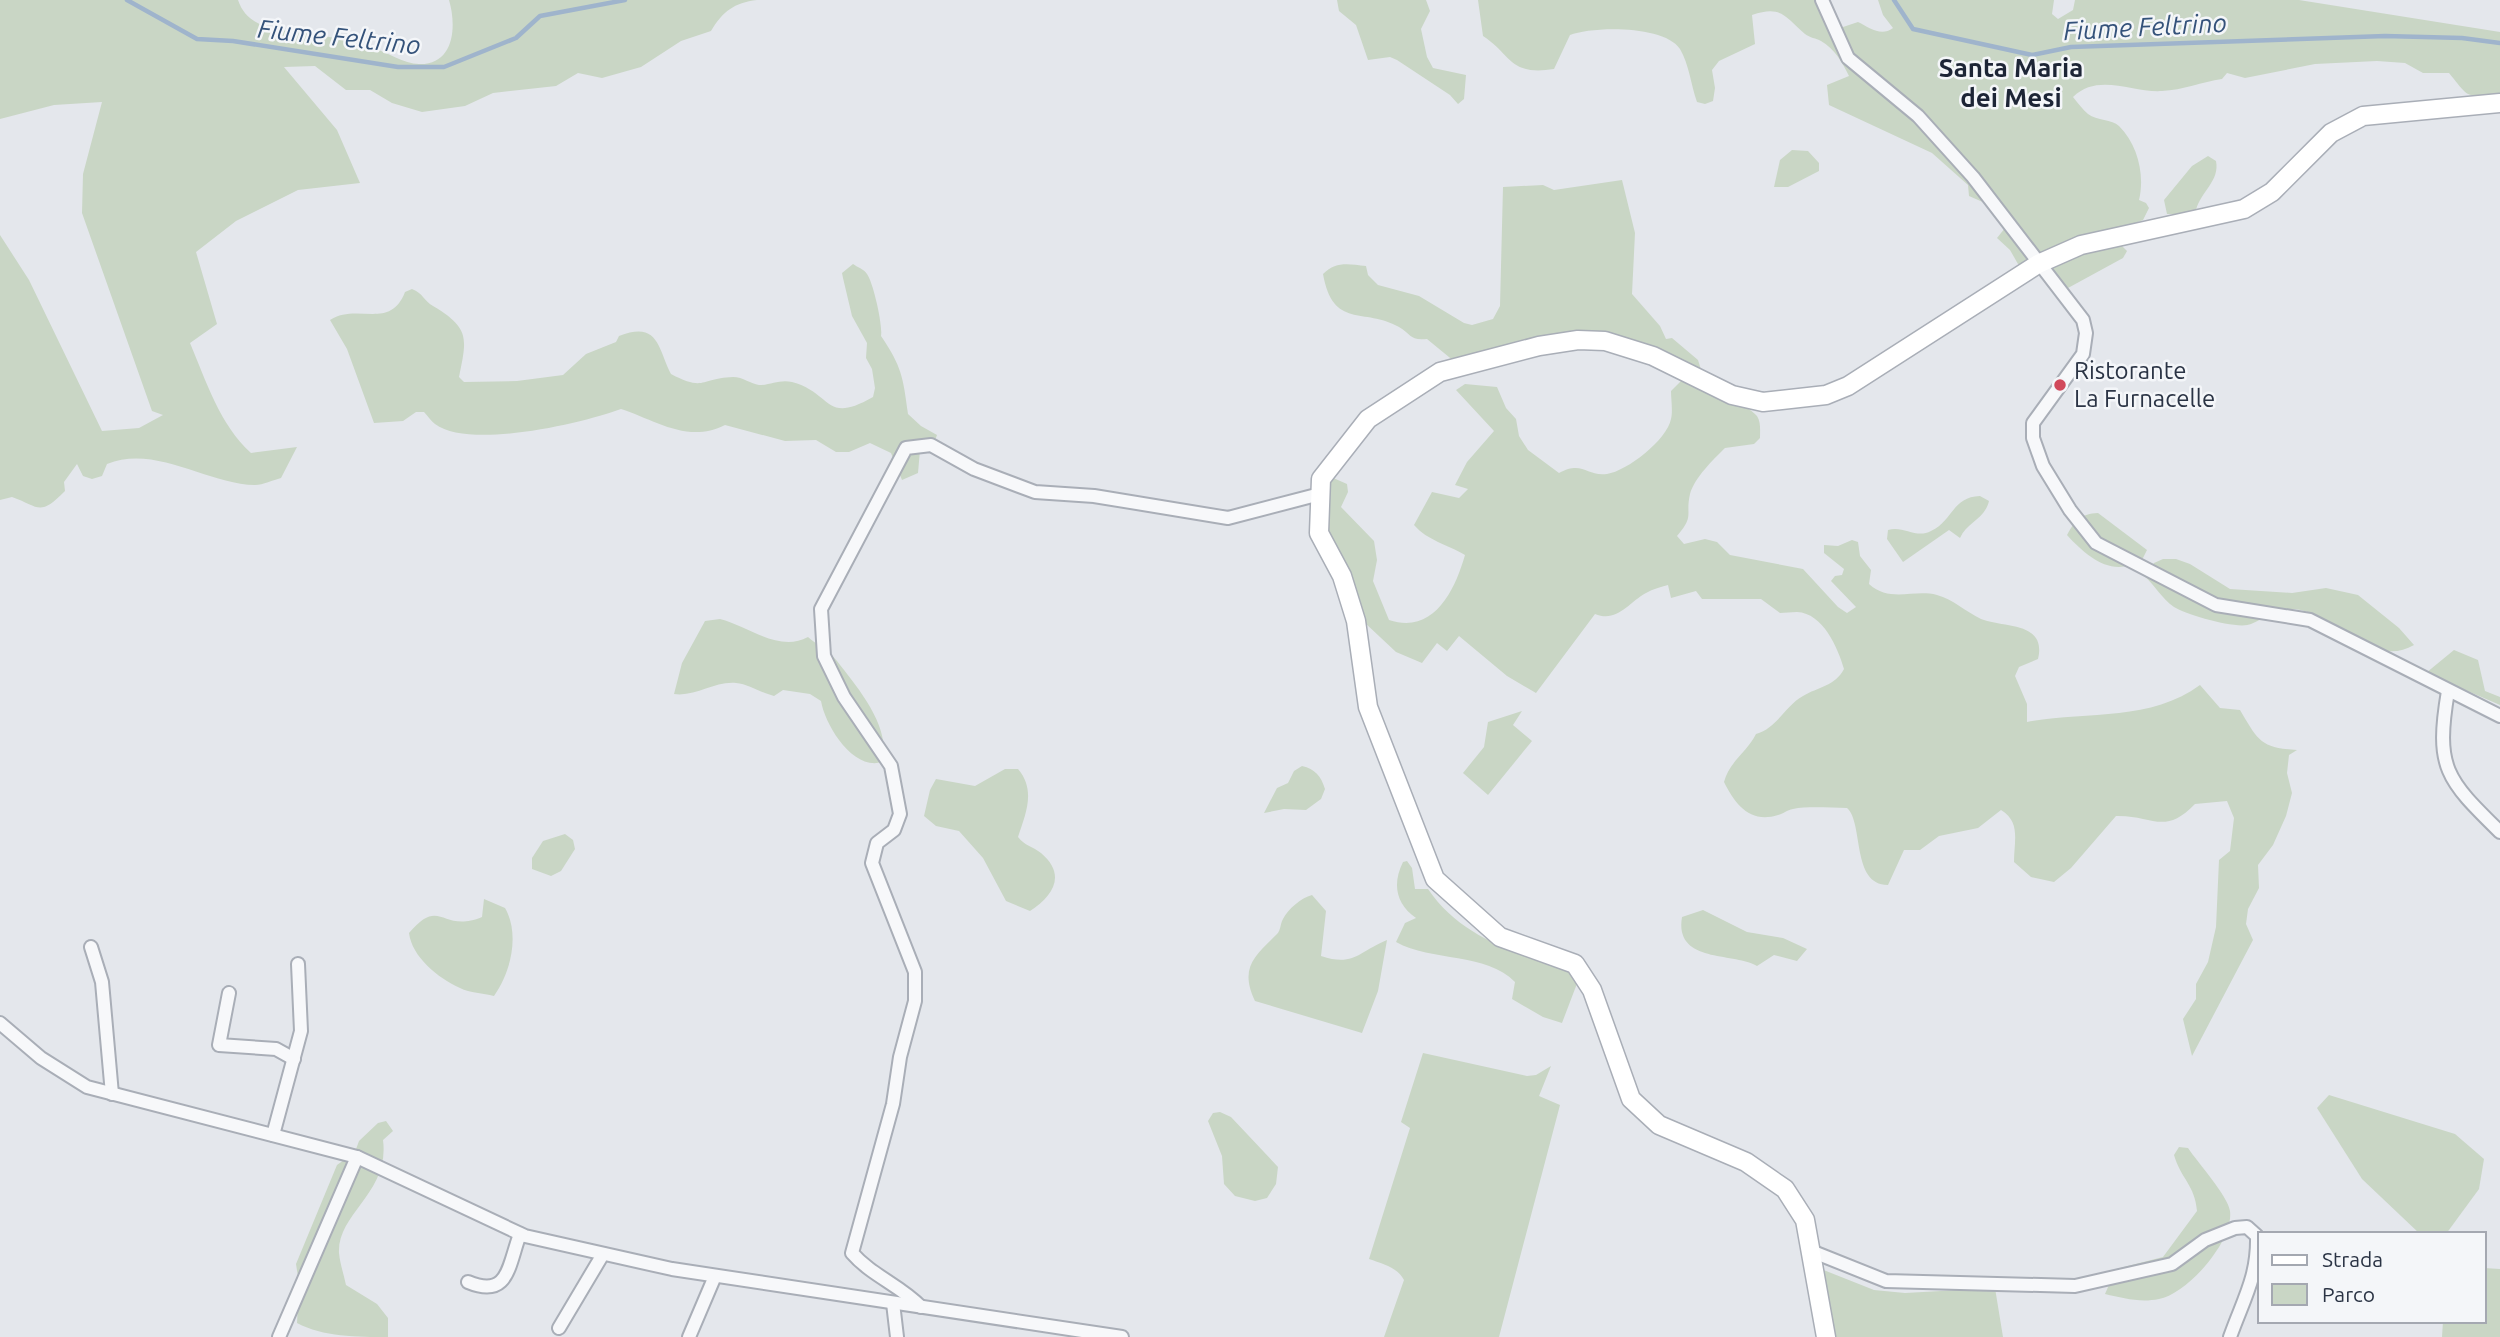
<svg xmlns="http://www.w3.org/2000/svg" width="2500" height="1337" font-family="Ubuntu,sans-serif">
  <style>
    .green { fill: #c9d6c5 }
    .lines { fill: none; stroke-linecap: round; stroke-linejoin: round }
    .stream { stroke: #9fb4cc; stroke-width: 4.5 }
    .street-casing { stroke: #a9aeb7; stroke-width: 16 }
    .secondary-casing { stroke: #a9aeb7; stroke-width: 21 }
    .street { stroke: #f7f8fa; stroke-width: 12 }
    .secondary { stroke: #fff; stroke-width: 18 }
    .poi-dot { fill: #d1495b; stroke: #f4f6f9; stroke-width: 2.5 }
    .labels { text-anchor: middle; stroke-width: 5; stroke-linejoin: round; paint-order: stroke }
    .poi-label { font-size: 24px; fill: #2b3445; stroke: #f4f6f9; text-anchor: start }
    .water-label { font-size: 26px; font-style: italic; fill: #34527a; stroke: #f4f6f9 }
    .neighbourhood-label { font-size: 26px; font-weight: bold; fill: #1d2536; stroke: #f4f6f9 }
  </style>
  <rect width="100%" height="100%" fill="#e4e7ec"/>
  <g class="green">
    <path d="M0 0H238C249 33 286 29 315 34 334 38 355 42 373 48 387 52 404 64 419 64 454 65 457 27 449 0H757C734 3 723 11 711 31L681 41 641 67 602 78 578 73 556 86 493 93 465 106 422 112 392 103 370 90H346L315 66 284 67 337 130 360 183 298 190 236 221 196 252 217 324 190 343C206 381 220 425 251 453L297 447 281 478C273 480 263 485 255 485 207 484 155 444 107 464L102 476 92 479 83 476 77 464 64 482 65 491C39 517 40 507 12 497L0 500V235L29 280 102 431 139 428 163 415 152 411 82 213 83 174 102 102 54 105 0 119Z"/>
    <path d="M1337 0H1426L1430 11 1421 29 1427 57 1433 68 1466 75 1464 99 1458 104 1450 95 1397 60 1390 57 1368 60 1356 25 1339 11Z"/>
    <path d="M1478 0H1825L1840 28 1858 22C1870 28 1881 37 1893 28L1883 15 1878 0H2054L2052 14 2058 19 2073 10 2075 0H2299L2500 32V93C2465 97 2471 100 2449 73H2423L2405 63 2377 61 2315 64 2245 78 2227 73 2222 79C2202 82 2183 90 2162 91 2133 93 2098 72 2073 97 2078 103 2083 110 2088 114 2097 121 2112 119 2119 126 2138 145 2145 175 2139 200L2146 203 2149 208 2143 220 2026 266 2018 264 2010 250 1997 238 2005 228 1985 203 1969 196 1968 185 1932 153 1829 105 1827 85 1849 76C1842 62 1835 49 1821 41 1816 38 1810 38 1805 34 1785 17 1782 5 1752 15L1755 44 1719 61 1712 70 1715 88 1713 101 1705 104 1697 102C1691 85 1689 64 1680 49 1665 25 1592 26 1570 35L1554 69C1509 76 1512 55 1483 36Z"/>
    <path d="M1792 150 1808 151 1819 163V171L1788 187H1774L1780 160Z"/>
    <path d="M2208 156 2216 161C2220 181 2201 191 2196 210L2188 214H2167L2164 200 2192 166Z"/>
    <path d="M1622 180 1635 233 1632 294 1660 326 1666 339 1672 338 1698 360 1703 376 1636 341 1610 335 1455 362 1427 339C1410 341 1411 334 1399 327 1364 307 1333 330 1323 274 1336 261 1348 264 1366 266L1368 275 1378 285 1419 296 1464 323 1472 325 1493 319 1500 306 1503 187 1543 185 1554 190Z"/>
    <path d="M2116 240 2127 251 2123 258 2068 288 2049 265Z"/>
    <path d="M853 264C857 267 864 269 867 274 873 282 883 325 881 336 902 367 903 377 908 414L921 426 937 435 934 443 920 450 918 473 902 480 891 453 870 443 849 452H836L816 440 785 441 725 425C688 444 655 420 621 409 583 423 470 450 435 424 431 421 428 416 424 412H416L403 421 374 423 347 349 330 320C357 302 390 331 405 292L412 289C423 293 424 301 433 306 470 328 467 338 459 377L464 382 517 381 563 375 586 354 616 342 619 336C659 320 658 349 671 374 705 392 701 378 733 377 743 377 751 384 759 385 771 385 780 379 792 382 833 393 824 425 873 397L875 388 872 369 866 358 867 343 852 316 843 278 842 273Z"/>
    <path d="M1681 381C1698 388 1746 402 1757 416 1761 422 1760 431 1760 438L1754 444 1725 448C1713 460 1695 477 1690 494 1685 516 1695 515 1677 536L1684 544 1705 539 1717 542 1730 555 1803 569 1838 607 1847 613 1856 607 1831 581 1835 576 1842 575 1844 569 1824 553V545L1838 546 1852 540 1858 542 1860 556 1871 570 1869 584C1890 603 1913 589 1937 595 1953 599 1966 612 1981 619 2003 628 2047 621 2038 659L2019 667 2015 676 2027 704V722C2085 711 2150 722 2200 685L2220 708 2240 710C2258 740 2260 748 2297 750L2289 755 2287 773 2292 793 2286 816 2273 845 2258 865 2259 888 2248 909 2246 924 2253 940 2192 1056 2183 1019 2196 999V984L2208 962 2216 927 2219 860 2230 851 2234 818 2227 801 2195 804C2164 836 2153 815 2116 816L2071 868 2054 882 2031 877 2014 862C2014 841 2021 822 2001 810L1978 828 1939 836 1920 850H1904L1888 885C1851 885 1864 823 1847 808 1831 808 1808 806 1793 809 1787 810 1783 814 1778 815 1750 824 1735 804 1724 782 1729 762 1747 752 1756 734 1777 728 1785 706 1803 696 1818 687 1835 686 1844 669 1838 648 1823 613 1797 612 1791 612 1785 613 1780 613L1761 599H1702L1696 591 1671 598 1668 585C1661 587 1653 589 1646 593 1628 603 1617 623 1595 614L1536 693 1507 676 1459 636 1447 651 1437 643 1422 663 1396 652 1364 622 1326 533V482L1331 477 1347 484 1348 492 1341 507 1374 541 1377 560 1373 581 1389 620C1434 635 1455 590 1465 555 1447 544 1428 541 1414 525L1432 492 1459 498 1468 489 1455 485 1467 462 1494 431 1456 390 1465 384 1497 387 1506 408 1516 419 1519 436 1528 450 1559 473C1583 460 1587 477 1607 474 1627 471 1667 440 1671 419 1673 411 1671 399 1671 391Z"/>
    <path d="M1980 496 1989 501C1985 519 1967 522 1960 538L1949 530 1903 562 1887 539 1888 530C1903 525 1916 539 1931 531 1953 521 1952 497 1980 496Z"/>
    <path d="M2098 513 2147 550 2143 558C2114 580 2087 557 2067 535 2075 520 2081 514 2098 513Z"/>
    <path d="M2163 559H2176L2190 564 2230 589 2292 593 2326 588 2358 595 2399 628 2414 645C2374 669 2335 617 2301 610 2280 606 2269 616 2251 624 2238 630 2187 615 2174 607 2162 599 2155 585 2144 576L2154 563Z"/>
    <path d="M720 619C748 626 779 653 808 637 817 645 830 652 837 661 857 687 892 727 882 762 853 771 825 725 821 701L810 694 783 690 774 696C761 693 749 684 736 683 714 681 696 697 674 694L682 663 705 621Z"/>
    <path d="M2454 650 2478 660 2485 691 2500 697V705L2426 673Z"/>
    <path d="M1522 711 1513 725 1532 741 1488 795 1463 773 1484 747 1488 722Z"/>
    <path d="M1302 766C1315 769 1321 776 1325 789L1321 799 1306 810 1284 809 1264 813 1277 788 1288 783 1294 771Z"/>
    <path d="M1005 769H1018C1036 790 1026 813 1018 837 1025 846 1032 846 1041 853 1067 875 1053 896 1030 911L1006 901 983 858 959 831 936 826 924 816 930 790 936 779 975 786Z"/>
    <path d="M565 834 573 840 575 849 561 871 551 876 532 869V858L543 841Z"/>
    <path d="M1407 861 1412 868 1415 889H1428C1462 939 1516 952 1570 971L1578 981 1562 1023 1543 1017 1512 999 1515 982C1486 952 1432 962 1396 942L1405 923 1416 918C1396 904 1392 884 1403 862Z"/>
    <path d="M1312 895 1326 911 1321 956C1354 967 1358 952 1387 940L1378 991 1362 1033 1255 1001C1239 967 1255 956 1277 934 1281 930 1280 924 1283 919 1288 909 1301 898 1312 895Z"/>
    <path d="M484 899 505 908C520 934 511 972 494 996 483 993 470 993 460 988 438 978 412 957 409 933 441 895 441 934 482 917Z"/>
    <path d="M1703 910 1747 932 1783 938 1807 949 1797 961 1774 955 1757 966C1734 952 1674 964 1682 917Z"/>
    <path d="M1423 1053 1527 1076 1536 1075 1551 1066 1539 1096 1560 1105 1499 1337H1384L1404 1280C1397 1267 1383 1264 1369 1259L1410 1128 1401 1122Z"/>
    <path d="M2329 1095 2455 1134 2484 1159 2479 1189 2446 1234H2420L2362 1179 2317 1108Z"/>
    <path d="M1220 1112 1231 1117 1278 1167 1276 1184 1267 1198 1255 1201 1235 1196 1224 1184 1222 1156 1208 1121 1213 1113Z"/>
    <path d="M386 1121 393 1131 383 1140C390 1193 337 1213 339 1253 340 1264 344 1275 346 1285L377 1304 388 1318V1337C357 1337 323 1337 297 1323L299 1283 296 1264 337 1165 355 1152 359 1141 378 1123Z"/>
    <path d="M2179 1147 2188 1148C2198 1163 2228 1196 2230 1211 2234 1241 2187 1294 2159 1299 2140 1303 2123 1298 2105 1294L2116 1269 2163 1257 2197 1211C2195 1185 2181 1179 2174 1155Z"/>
    <path d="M1816 1267 1874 1290 1905 1293 1995 1288 2003 1337H1830Z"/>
    <path d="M2484 1268 2500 1269V1337H2442L2443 1321H2484Z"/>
  </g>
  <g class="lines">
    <g class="stream">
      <path d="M127 0 197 39 233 41 398 67H444L516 38 540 16 625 0"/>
      <path d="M1894 0 1913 29 2032 55 2071 47 2385 36 2462 38 2500 43"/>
    </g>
    <defs>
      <g id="street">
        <path d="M1822 0 1848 58 1918 116 1973 177 2083 320 2086 333 2083 354 2033 423V438L2043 466 2070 510 2096 543 2216 605 2310 620 2500 716"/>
        <path d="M2448 691C2435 768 2446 779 2500 832"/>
        <path d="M91 947 102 982 112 1094"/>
        <path d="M229 993 219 1045 276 1049 294 1059"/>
        <path d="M0 1023 41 1058 87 1087 357 1157 525 1236 672 1269 1122 1337"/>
        <path d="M273 1135 301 1031 298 964"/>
        <path d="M1811 1251 1886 1281 2075 1286 2172 1264 2205 1240 2235 1228 2247 1227 2257 1236C2258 1277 2243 1300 2230 1337"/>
        <path d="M468 1282C509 1299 508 1266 520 1234"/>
        <path d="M893 1303 897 1337"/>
        <path d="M921 1307C900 1285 872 1276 852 1253L893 1104 900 1057 915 1001V972L872 863 877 843 894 830 900 814 891 766 844 697 824 656 821 609 906 448 931 445 974 469 1035 492 1094 496 1228 518 1320 494"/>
        <path d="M559 1328 603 1254"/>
        <path d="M279 1337 357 1157"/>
        <path d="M689 1337 715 1276"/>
      </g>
      <path id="secondary" d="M1826 1337 1805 1220 1785 1189 1746 1162 1659 1125 1631 1099 1592 990 1575 964 1500 937 1435 879 1368 707 1356 621 1342 576 1319 533 1321 479 1368 419 1440 372 1539 346 1578 340 1605 341 1653 356 1732 395 1763 402 1826 395 1848 386 2038 264 2081 245 2244 209 2272 192 2331 133 2363 116 2500 103"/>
    </defs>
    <use href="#street" class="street-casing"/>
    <use href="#secondary" class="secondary-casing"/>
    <use href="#street" class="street"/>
    <use href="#secondary" class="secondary"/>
  </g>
  <circle class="poi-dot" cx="2060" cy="385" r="7"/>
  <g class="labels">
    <g class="poi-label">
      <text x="2074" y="379">Ristorante<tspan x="2074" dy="28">La Furnacelle</tspan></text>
    </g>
    <g class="water-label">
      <text transform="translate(2145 27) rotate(-3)" y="9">Fiume Feltrino</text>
      <text transform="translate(339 37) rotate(6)" y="9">Fiume Feltrino</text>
    </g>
    <g class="neighbourhood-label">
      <text x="2011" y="77">Santa Maria<tspan x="2011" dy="30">dei Mesi</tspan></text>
    </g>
  </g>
  <rect x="2258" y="1232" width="228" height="91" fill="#f4f6f9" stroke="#a4a8b1" stroke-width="2"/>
  <rect x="2272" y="1255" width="35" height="10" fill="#ffffff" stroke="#a4a8b1" stroke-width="2"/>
  <text x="2322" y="1267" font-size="21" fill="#2b3445">Strada</text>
  <rect x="2272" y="1284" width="35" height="21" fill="#c9d6c5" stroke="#a4a8b1" stroke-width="2"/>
  <text x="2322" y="1302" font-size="21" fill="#2b3445">Parco</text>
</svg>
